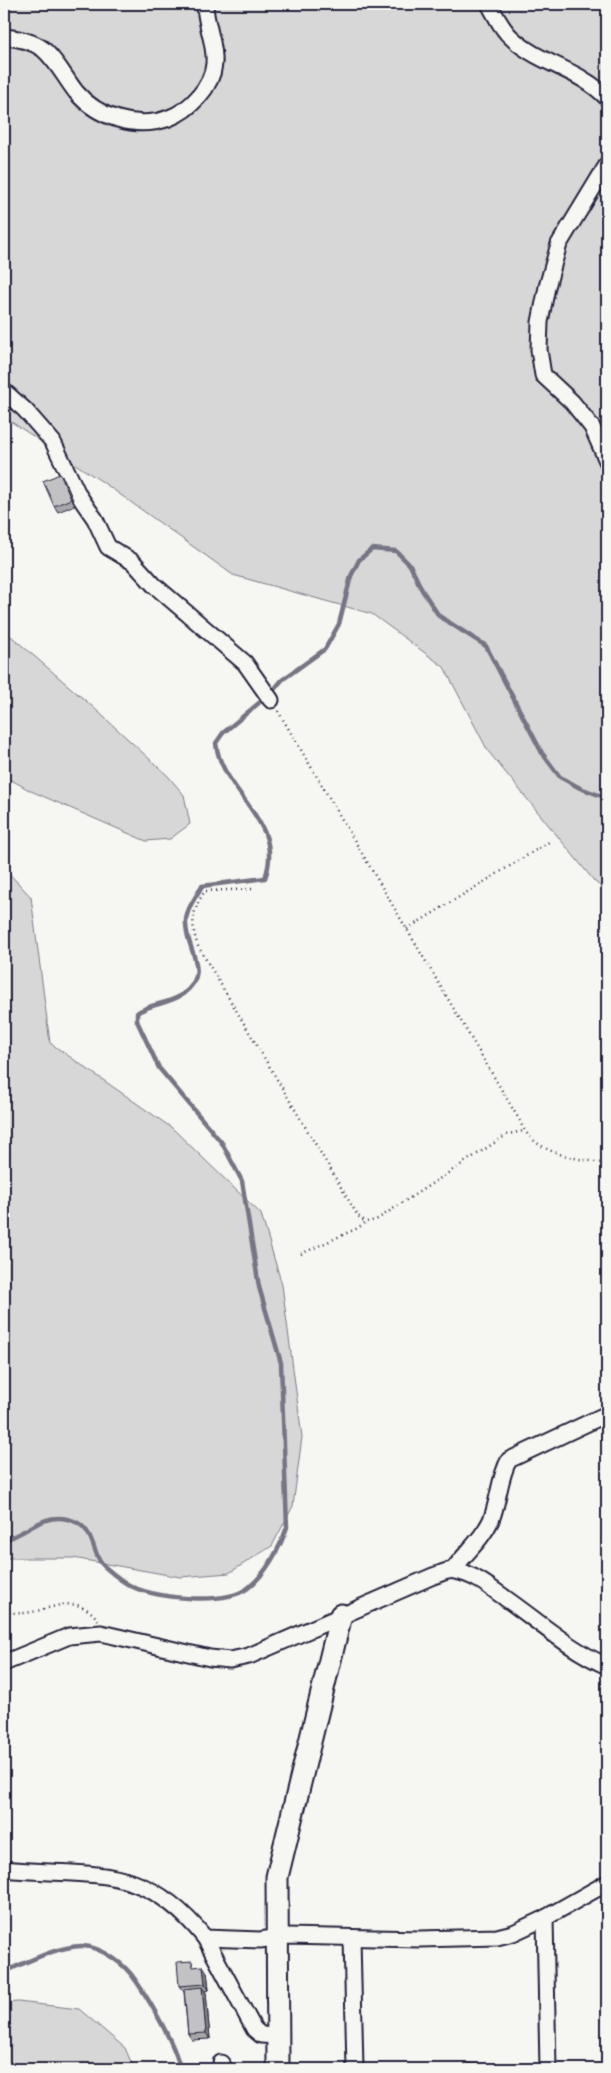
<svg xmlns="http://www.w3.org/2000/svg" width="611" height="2073" font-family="'Playpen Sans',sans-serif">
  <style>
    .green { fill: #d7d7d7; stroke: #7c7c89 }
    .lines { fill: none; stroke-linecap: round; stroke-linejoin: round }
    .stream { stroke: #757583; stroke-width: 4.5 }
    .street-casing { stroke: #22223b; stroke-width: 19 }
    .secondary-casing { stroke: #22223b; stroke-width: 25 }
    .path { stroke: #22223b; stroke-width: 2.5; stroke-dasharray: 1 4; stroke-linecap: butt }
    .street { stroke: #f6f6f2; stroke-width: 15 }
    .secondary { stroke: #f6f6f2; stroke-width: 21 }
    .wall { fill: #a7a7a9; stroke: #22223b }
    .shaded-wall { fill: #888889; stroke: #22223b }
    .building { fill: #c2c2c4; stroke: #22223b }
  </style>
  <rect width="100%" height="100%" fill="#f6f6f2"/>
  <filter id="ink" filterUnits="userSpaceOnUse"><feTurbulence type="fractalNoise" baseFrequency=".02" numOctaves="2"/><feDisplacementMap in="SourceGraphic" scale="10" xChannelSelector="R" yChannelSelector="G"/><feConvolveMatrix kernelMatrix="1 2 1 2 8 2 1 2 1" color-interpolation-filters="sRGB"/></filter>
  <g filter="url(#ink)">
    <g class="green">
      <path d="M4 4H607V891L595 882 488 751 444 667 372 614 233 575 104 483 4 417Z"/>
      <path d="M4 630 93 707 168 776 184 795 190 824 170 839 146 841 31 791 4 776Z"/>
      <path d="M4 868 31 897 50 1043 172 1128 261 1214 282 1285 302 1437 293 1506 272 1546 229 1573 180 1577 73 1558H4Z"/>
      <path d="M18 2002 79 2009 125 2048 134 2069H4V2003Z"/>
    </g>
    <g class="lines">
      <g class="stream">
        <path d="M4 1540C26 1534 43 1513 67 1519 97 1525 90 1554 105 1567 113 1574 124 1583 133 1587 158 1599 226 1605 248 1588 266 1574 280 1548 287 1527L281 1363 259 1287 242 1181 222 1143 159 1068 137 1021V1013C150 1003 168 1005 183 994 212 972 186 950 186 924 185 910 196 897 202 886L265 878C286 820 221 793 216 743L223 733 272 692 282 680 325 649 339 624 351 576 359 560 372 549 396 551 410 565 422 590 439 616 486 646 542 753 560 777 580 788 607 798"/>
        <path d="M4 1972C25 1963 60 1945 83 1946 102 1947 126 1965 136 1981 150 2001 176 2046 180 2069"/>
      </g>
      <defs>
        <g id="street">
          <path d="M489 4C496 16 502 30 513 39 540 64 581 70 607 98"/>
          <path d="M4 37C17 38 32 41 43 49 57 61 65 78 76 92 98 118 137 130 169 118 190 110 212 87 214 64 216 44 205 24 205 4"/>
          <path d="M607 165 559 244 547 287 540 322 539 350 543 375 572 402 592 427 607 461"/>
          <path d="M4 391 25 410 53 442 79 496 95 519 108 547 133 562 154 585 245 663 271 700"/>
          <path d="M453 1570C465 1553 482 1540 491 1520 499 1501 499 1477 509 1460L607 1414"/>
          <path d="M4 1663 69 1636 101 1633 210 1658 230 1660 249 1656 433 1576C440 1574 448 1569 455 1571 474 1574 490 1587 505 1598 538 1621 570 1650 607 1666"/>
          <path d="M4 1869C92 1878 143 1860 205 1938L260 1940 286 1936 420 1939 497 1937 513 1933 545 1918 607 1883"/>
          <path d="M545 1918 548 2069"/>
          <path d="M205 1938 254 2029 261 2035 278 2036"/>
          <path d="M352 1938 355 2069"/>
          <path d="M221 2063 225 2069"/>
        </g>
        <path id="secondary" d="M278 2069 277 1877 341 1615"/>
      </defs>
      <use href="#street" class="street-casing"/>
      <use href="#secondary" class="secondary-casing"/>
      <g class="path">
        <path d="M278 711 520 1121C533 1155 576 1158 607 1164"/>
        <path d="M252 889 205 891C192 910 190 924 198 946L358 1216 366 1222 376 1220 508 1134 524 1131"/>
        <path d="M407 929 549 842"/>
        <path d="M301 1254 358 1228 366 1222"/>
        <path d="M4 1610C10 1612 16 1614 23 1613 49 1612 75 1590 98 1620"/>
      </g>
      <use href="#street" class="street"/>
      <use href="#secondary" class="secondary"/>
    </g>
    <g class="wall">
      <path d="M60 474 64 479 75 505 58 512 54 506Z"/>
      <path d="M196 1967 207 1972 209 1990 205 1991 206 1993 210 2039 192 2040 188 2034 184 1992 179 1986Z"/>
    </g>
    <g class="shaded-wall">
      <path d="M60 474 64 479 75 505 71 499Z"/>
      <path d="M203 1966 207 1972 209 1990 205 1984Z"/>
      <path d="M202 1987 206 1993 210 2039 206 2033Z"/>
    </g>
    <g class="building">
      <path d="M60 474 71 499 54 506 43 481Z"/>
      <path d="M192 1961 193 1967 203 1966 205 1984 179 1986 177 1962Z"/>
      <path d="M202 1987 206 2033 188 2034 184 1989Z"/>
      <path d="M469 2063 499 2069H461V2068L468 2069Z"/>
    </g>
  </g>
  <rect width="611" height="2073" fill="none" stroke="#f6f6f2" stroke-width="20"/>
  <rect x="10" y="10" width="591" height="2053" fill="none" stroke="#22223b" stroke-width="2" filter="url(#ink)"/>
</svg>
